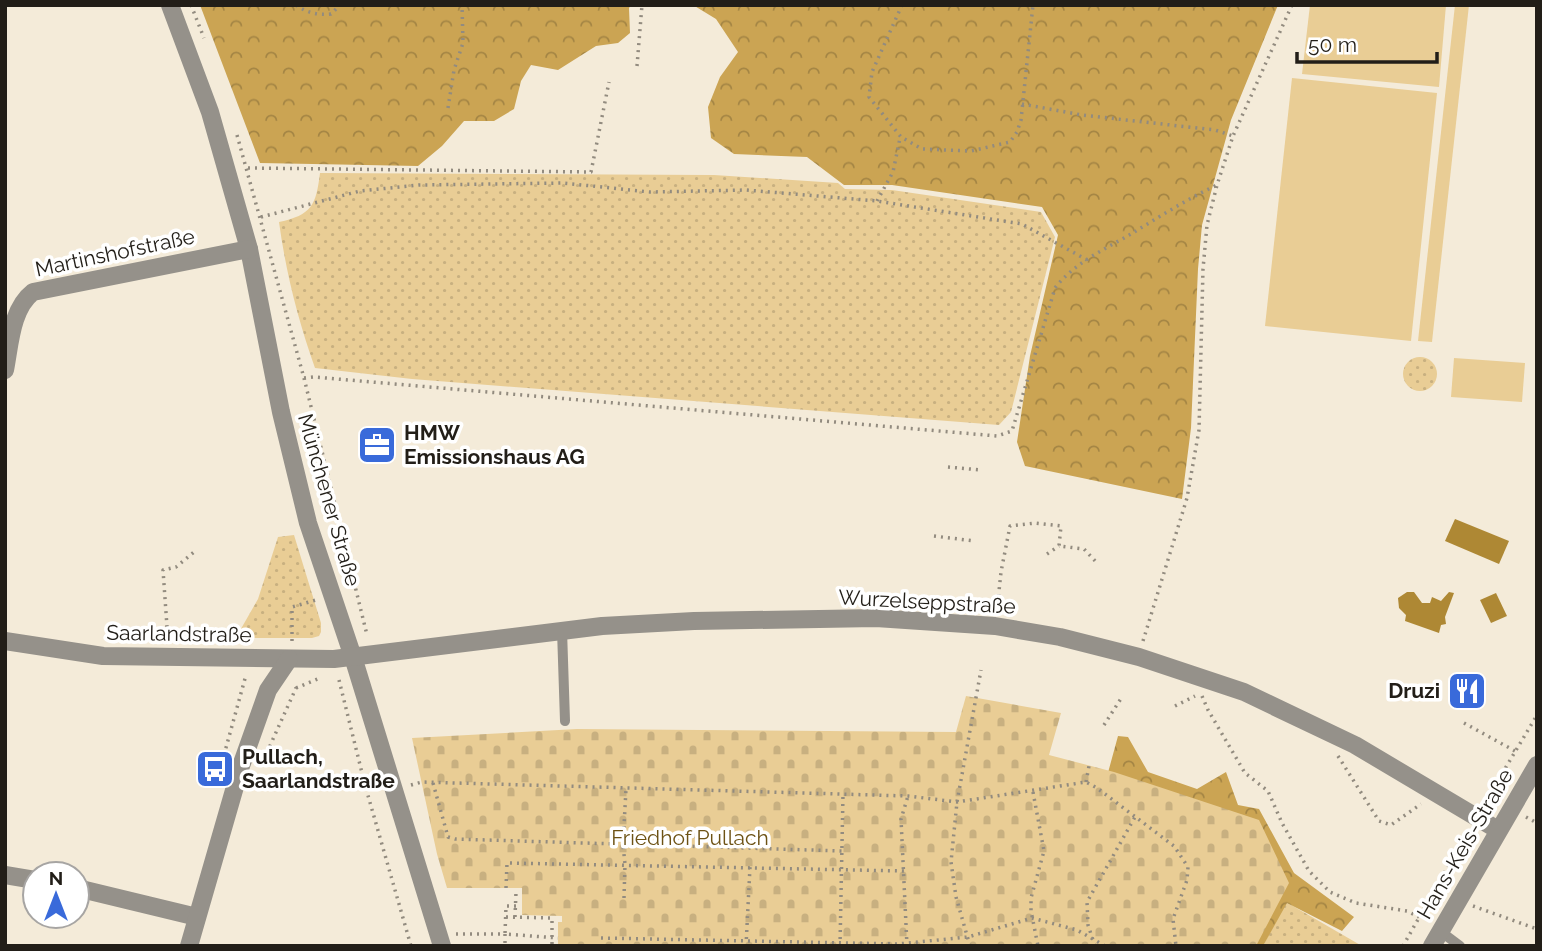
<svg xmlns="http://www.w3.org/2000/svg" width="1542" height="951" font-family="Raleway,sans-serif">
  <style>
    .green { fill: url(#green-dots) }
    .forest { fill: url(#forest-crowns) }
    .cemetery { fill: url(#cemetery-stones) }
    .pitch { fill: #e9cd95 }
    .water { fill: #ae8834 }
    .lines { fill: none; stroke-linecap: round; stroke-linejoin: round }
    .path { stroke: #928b7f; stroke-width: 3.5; stroke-dasharray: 2 5; stroke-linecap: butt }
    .service { stroke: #95918a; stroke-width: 10 }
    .minor { stroke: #95918a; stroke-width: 18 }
    .labels { text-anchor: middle; stroke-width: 7; stroke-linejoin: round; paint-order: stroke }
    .street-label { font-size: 21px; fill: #221e18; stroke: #fff }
    .poi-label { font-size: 21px; font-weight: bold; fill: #221e18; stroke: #fff; text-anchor: start }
    .park-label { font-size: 21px; fill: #6d5214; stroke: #fff }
  </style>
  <defs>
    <pattern id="green-dots" width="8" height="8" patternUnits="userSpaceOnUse" patternTransform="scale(1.75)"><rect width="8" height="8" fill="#e9cd95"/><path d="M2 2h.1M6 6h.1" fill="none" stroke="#c8b080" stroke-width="1.8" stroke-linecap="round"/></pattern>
    <pattern id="forest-crowns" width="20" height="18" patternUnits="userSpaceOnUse" patternTransform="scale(1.75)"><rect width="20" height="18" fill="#cba453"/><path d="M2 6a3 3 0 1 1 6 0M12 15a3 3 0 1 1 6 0" fill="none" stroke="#a48544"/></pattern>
    <pattern id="cemetery-stones" width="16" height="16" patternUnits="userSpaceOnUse" patternTransform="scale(1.75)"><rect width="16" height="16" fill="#e9cd95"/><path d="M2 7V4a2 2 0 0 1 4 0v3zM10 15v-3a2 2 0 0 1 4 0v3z" fill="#c8b080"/></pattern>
  </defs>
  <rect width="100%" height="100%" fill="#f4ebd9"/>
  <g class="green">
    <path d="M320 173 714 175 838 183 845 189 892 190 1041 212 1055 237 1011 412 999 425 412 379 315 368C298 320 286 273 279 222 312 215 316 205 320 173Z"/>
    <circle cx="1420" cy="374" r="17"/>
    <path d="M294 535 321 623V632L319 636 312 638H245L238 634 258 599 278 537Z"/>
    <path d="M1286 902 1362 946H1263Z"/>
  </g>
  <g class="forest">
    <path d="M200 5H631L629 8 630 33 618 43 596 46 558 70 531 65 521 81 514 109 494 121H464L442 146 418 166 260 163Z"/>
    <path d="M693 5H1278L1231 120 1202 225 1198 269 1191 428 1182 499 1025 466 1017 442 1030 356 1058 235 1042 207 892 185H844L807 157 734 154 711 138 708 107 720 77 738 52 716 19Z"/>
    <path d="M1118 736 1128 737 1148 772 1197 789 1226 772 1238 805 1259 809 1294 873 1354 917 1342 931 1287 903 1263 946H1240L1106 780Z"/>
  </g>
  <path class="cemetery" d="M966 696 1061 713 1049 755 1114 772 1259 820 1289 883 1256 946H558V922H562V916L522 915V888H447L437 854 412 738 577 729 956 732Z"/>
  <g class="pitch">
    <path d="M1310 5H1446L1439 87 1302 74Z"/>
    <path d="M1455 5H1469L1432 342 1418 341Z"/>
    <path d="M1292 78 1437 93 1411 341 1265 326Z"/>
    <path d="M1454 358 1525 363 1522 402 1451 397Z"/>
  </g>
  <g class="water">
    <path d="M1455 519 1509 541 1499 564 1445 541Z"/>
    <path d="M1407 592H1414L1422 603H1430L1432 597 1441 601 1449 592 1454 593 1445 617 1446 624 1441 625 1439 633 1405 621 1406 615 1399 608 1398 598Z"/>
    <path d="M1496 593 1507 616 1491 623 1480 600Z"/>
  </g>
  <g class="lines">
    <g class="path">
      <path d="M191 5 204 38"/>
      <path d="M296 5C307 13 317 15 331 14L336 9V5"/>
      <path d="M902 5 872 72 869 97 901 137 922 149 971 151 1010 142 1017 132 1021 120 1033 5"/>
      <path d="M637 66 642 5"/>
      <path d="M1022 104 1082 115 1215 130 1233 136"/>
      <path d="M448 108 454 70 463 43 462 5"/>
      <path d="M237 135 304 378 367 635"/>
      <path d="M248 168 591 172 609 82"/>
      <path d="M877 201 893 172 900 138"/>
      <path d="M261 217 360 191 419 185 563 183 650 192 746 190 877 201 1022 224 1087 260"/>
      <path d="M304 378 314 377 997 436 1012 431 1055 288C1074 263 1105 249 1131 234 1159 217 1187 199 1217 185"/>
      <path d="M948 467 981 470"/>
      <path d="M934 536 974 541"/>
      <path d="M1047 554 1059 546"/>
      <path d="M997 610 1001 572 1010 526 1035 523 1061 526 1059 546 1084 549 1098 564"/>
      <path d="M168 641 163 570 176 567 194 552"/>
      <path d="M292 641V607L316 600"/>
      <path d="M1143 641 1187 498 1199 430 1203 269 1207 225 1217 185 1233 136 1292 5"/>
      <path d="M339 680 365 785 411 946"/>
      <path d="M296 688 320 678"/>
      <path d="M1202 696 1208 710 1245 773 1268 791 1282 823 1309 871 1330 892 1356 903 1407 911 1419 917"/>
      <path d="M1175 706 1195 696"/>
      <path d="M1464 723 1515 751"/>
      <path d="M1104 725 1122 697"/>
      <path d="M224 755 246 675"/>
      <path d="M1338 756 1379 821 1391 825 1421 804"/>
      <path d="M264 759 296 688 294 683"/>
      <path d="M1086 782 1089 766"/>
      <path d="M433 783 448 837 455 839 842 851"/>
      <path d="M411 785 422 782 908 796 957 802 1086 782 1097 788 1174 846 1188 867 1187 880 1173 919 1176 946"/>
      <path d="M1033 792 1044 851 1031 898V911L1038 946"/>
      <path d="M1484 804 1537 715"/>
      <path d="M1526 817 1537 823"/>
      <path d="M506 888 507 863 904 871"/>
      <path d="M624 898 625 864 623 845 626 789"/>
      <path d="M516 906H506L505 934 558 938"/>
      <path d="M1473 906 1537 929"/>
      <path d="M506 917 552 918V946"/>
      <path d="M515 917 516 892"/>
      <path d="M456 934H505V946"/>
      <path d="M601 938 898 944 968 937 1032 918 1077 930 1105 946"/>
      <path d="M746 946 750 867"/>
      <path d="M840 946 843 794"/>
      <path d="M907 946 901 819 908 796"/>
      <path d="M970 946 956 897 951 862 957 802 981 670"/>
      <path d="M1095 946 1088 925 1087 902 1135 817"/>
      <path d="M1403 946 1468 831"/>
    </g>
    <g class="service">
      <path d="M562 630 565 721"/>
      <path d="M1440 931 1460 946"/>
    </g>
    <g class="minor">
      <path d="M170 5 210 112 249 249 281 412 308 523 353 657 442 946"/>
      <path d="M5 370C10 345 11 309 33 292L249 249"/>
      <path d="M5 641 103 656 334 659 602 626 694 621 876 618 995 626 1060 637 1139 657 1244 692 1355 745 1498 830"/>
      <path d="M5 875 35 880"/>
      <path d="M77 888 197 917"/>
      <path d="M189 946 241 766 268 690 289 659"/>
      <path d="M1432 946 1537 765"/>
    </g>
  </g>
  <defs>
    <symbol id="office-square" viewBox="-11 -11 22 22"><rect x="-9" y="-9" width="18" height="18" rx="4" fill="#396ada" stroke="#fff"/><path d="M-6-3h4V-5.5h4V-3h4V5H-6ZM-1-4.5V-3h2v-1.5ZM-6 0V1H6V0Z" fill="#fff"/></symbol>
    <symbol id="restaurant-square" viewBox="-11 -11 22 22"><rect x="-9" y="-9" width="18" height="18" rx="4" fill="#396ada" stroke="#fff"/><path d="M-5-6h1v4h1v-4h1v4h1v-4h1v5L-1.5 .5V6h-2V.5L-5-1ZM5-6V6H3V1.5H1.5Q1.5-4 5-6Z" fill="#fff"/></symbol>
    <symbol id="bus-square" viewBox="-11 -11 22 22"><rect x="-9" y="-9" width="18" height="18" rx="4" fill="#396ada" stroke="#fff"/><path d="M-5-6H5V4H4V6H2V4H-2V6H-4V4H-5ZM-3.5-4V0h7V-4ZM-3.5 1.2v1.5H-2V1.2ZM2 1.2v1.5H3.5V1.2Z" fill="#fff"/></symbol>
  </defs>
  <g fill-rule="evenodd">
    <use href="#office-square" x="355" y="423" width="44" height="44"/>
    <use href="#restaurant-square" x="1445" y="669" width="44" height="44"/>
    <use href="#bus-square" x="193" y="747" width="44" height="44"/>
  </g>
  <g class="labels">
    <g class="street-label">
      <text transform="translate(115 253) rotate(-12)" y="7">Martinshofstraße</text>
      <text transform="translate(329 500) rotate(74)" y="7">Münchener Straße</text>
      <text transform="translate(927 602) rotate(3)" y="7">Wurzelseppstraße</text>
      <text transform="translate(179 634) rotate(1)" y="7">Saarlandstraße</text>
      <text transform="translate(1465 844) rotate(-60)" y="7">Hans-Keis-Straße</text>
    </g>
    <g class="poi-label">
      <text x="404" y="440">HMW<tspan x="404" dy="24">Emissionshaus AG</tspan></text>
      <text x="1440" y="698" text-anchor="end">Druzi</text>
      <text x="242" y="764">Pullach,<tspan x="242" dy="24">Saarlandstraße</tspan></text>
    </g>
    <g class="park-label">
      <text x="690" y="845">Friedhof Pullach</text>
    </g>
  </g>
  <rect width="1542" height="951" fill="none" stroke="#221e18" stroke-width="14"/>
  <g transform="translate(56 895)"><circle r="33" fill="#ffffff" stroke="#a7a5a3" stroke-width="2"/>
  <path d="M0-5L12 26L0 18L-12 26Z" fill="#396ada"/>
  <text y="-10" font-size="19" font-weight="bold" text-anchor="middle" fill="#221e18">N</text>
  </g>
  <path d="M1297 52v10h140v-10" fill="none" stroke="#221e18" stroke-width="3.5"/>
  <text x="1308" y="52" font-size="21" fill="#221e18" stroke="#ffffff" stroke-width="5" paint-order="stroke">50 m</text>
</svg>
